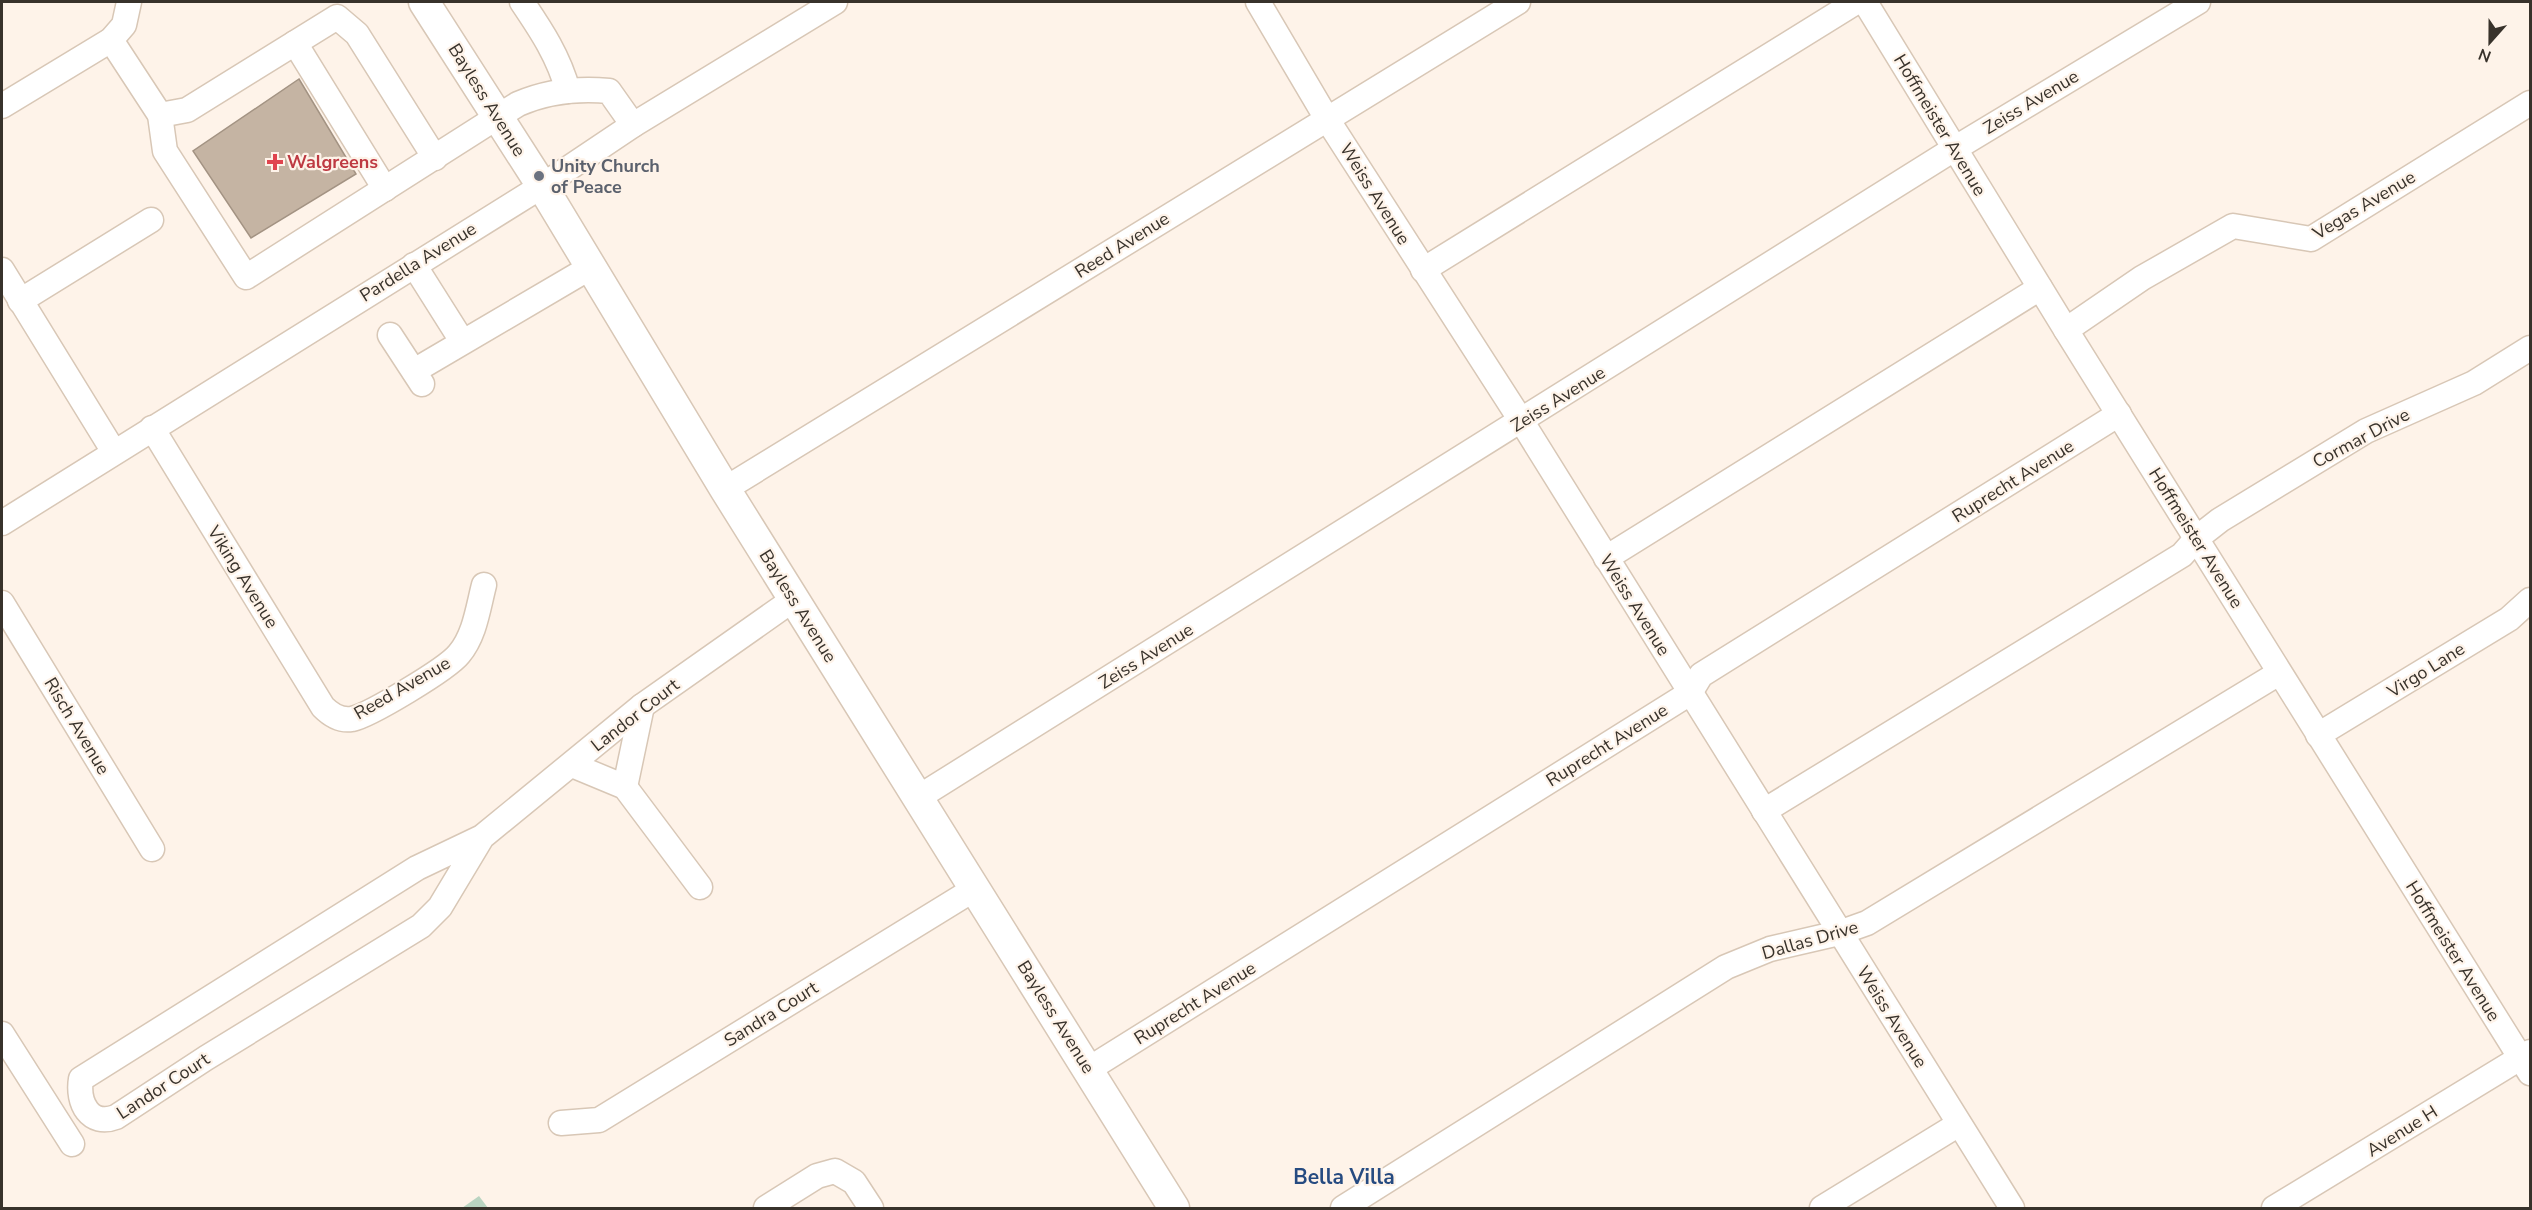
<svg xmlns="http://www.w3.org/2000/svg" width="2532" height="1210" font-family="'Nunito Sans',sans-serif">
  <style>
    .park { fill: #bad4c1 }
    .building { fill: #c5b4a3; stroke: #a39383; stroke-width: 1.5 }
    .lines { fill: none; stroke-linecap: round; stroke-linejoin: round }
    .minor-casing { stroke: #d8c7b6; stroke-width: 27 }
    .major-casing { stroke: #d8c7b6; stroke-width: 33 }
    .minor { stroke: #fff; stroke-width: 24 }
    .major { stroke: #fff; stroke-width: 30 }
    .health-dot { fill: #e0444e; stroke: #fef3e9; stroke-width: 2 }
    .worship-dot { fill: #6b7280; stroke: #fef3e9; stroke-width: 2 }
    .labels { text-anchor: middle; stroke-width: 4.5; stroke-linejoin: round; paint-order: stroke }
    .street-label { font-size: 18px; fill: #38322b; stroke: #fef3e9 }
    .health-label { font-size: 18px; font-weight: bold; fill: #be3a42; stroke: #fef3e9; text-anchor: start }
    .worship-label { font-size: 18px; font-weight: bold; fill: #5b616d; stroke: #fef3e9; text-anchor: start }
    .quarter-label { font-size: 21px; font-weight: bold; fill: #264b81; stroke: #fef3e9 }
  </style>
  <rect width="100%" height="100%" fill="#fef3e9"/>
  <path class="park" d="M479 1196 488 1208H462Z"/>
  <path class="building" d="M299 79 356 174 251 238 193 151Z"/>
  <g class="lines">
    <defs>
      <g id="minor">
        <path d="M522 2C541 30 559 57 568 91"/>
        <path d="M1258 2 1327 119 1522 422 2012 1208"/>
        <path d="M1865 2 2066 330 2530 1073"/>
        <path d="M111 40 160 115 165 151 246 277 518 104C548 91 577 88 609 91L633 125"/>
        <path d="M295 43 385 189"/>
        <path d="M2 106 111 40 124 25 129 2"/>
        <path d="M160 115 187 110 337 17 357 34 435 158"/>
        <path d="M414 265 462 341"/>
        <path d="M2 270 114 452"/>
        <path d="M1423 270 1856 2"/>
        <path d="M20 301 151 220"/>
        <path d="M2066 330 2142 278 2233 226 2311 239 2530 103"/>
        <path d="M390 335 422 384"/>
        <path d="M414 371 591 267"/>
        <path d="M152 428 323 707C331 715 340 721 352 719 370 715 447 669 459 654 475 635 478 608 484 585"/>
        <path d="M725 489 1518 2"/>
        <path d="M2 523 542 186 633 125 835 2"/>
        <path d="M1606 558 2040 288"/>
        <path d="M2 603 152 849"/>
        <path d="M2318 735 2509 619 2530 600"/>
        <path d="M572 765 625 787 700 887"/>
        <path d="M625 787 642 706"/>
        <path d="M919 797 1954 149 2198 2"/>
        <path d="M1764 811 2182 555 2197 538 2220 520 2366 431 2474 383 2530 348"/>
        <path d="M482 837 440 907 421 926 206 1058 116 1117C90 1127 77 1103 81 1079L417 868 482 837 642 706 794 599"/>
        <path d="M2 1034 72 1144"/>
        <path d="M1089 1069 1690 693 1701 675 2119 414"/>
        <path d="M561 1123 599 1120 976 888"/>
        <path d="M766 1208 817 1176 835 1171 854 1182 871 1208"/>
        <path d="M1343 1208 1726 967 1770 949 1839 933 1867 923 2279 673"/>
        <path d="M1822 1208 1959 1124"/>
        <path d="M2274 1208 2530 1052"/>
      </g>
      <path id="major" d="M424 2 542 186 725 489 1174 1208"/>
    </defs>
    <use href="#minor" class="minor-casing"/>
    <use href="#major" class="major-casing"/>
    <use href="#minor" class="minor"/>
    <use href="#major" class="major"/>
  </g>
  <path class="health-dot" d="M272 153h6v6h6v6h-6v6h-6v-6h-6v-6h6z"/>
  <circle class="worship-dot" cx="539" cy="176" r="6"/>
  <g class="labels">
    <g class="street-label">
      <text transform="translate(487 100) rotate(58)" y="6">Bayless Avenue</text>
      <text transform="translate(2031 102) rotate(-31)" y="6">Zeiss Avenue</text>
      <text transform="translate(1940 125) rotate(59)" y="6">Hoffmeister Avenue</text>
      <text transform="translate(1375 194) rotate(58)" y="6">Weiss Avenue</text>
      <text transform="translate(2364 205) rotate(-31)" y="6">Vegas Avenue</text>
      <text transform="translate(1122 245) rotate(-32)" y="6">Reed Avenue</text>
      <text transform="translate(418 262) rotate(-32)" y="6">Pardella Avenue</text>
      <text transform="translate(1558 399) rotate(-32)" y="6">Zeiss Avenue</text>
      <text transform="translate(2361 438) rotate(-28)" y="6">Cormar Drive</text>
      <text transform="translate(2013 481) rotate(-32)" y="6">Ruprecht Avenue</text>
      <text transform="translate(2196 538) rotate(58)" y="6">Hoffmeister Avenue</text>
      <text transform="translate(243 577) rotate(58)" y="6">Viking Avenue</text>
      <text transform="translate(1635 605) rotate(58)" y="6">Weiss Avenue</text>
      <text transform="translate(798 606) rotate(58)" y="6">Bayless Avenue</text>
      <text transform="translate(1146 656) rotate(-32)" y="6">Zeiss Avenue</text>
      <text transform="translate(2426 670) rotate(-32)" y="6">Virgo Lane</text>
      <text transform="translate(402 688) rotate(-30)" y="6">Reed Avenue</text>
      <text transform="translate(635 715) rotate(-38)" y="6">Landor Court</text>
      <text transform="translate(77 726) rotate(59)" y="6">Risch Avenue</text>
      <text transform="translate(1607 745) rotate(-32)" y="6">Ruprecht Avenue</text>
      <text transform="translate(1810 940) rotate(-16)" y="6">Dallas Drive</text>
      <text transform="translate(2453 951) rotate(58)" y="6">Hoffmeister Avenue</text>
      <text transform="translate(1195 1003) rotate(-32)" y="6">Ruprecht Avenue</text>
      <text transform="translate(771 1014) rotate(-32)" y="6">Sandra Court</text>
      <text transform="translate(1056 1017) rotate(58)" y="6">Bayless Avenue</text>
      <text transform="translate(1892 1017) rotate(58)" y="6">Weiss Avenue</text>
      <text transform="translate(163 1086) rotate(-33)" y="6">Landor Court</text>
      <text transform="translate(2402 1131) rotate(-32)" y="6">Avenue H</text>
    </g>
    <g class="health-label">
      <text x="287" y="168">Walgreens</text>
    </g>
    <g class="worship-label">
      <text x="551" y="172">Unity Church<tspan x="551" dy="21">of Peace</tspan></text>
    </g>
    <g class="quarter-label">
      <text x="1344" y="1184">Bella Villa</text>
    </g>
  </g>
  <rect width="2532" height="1210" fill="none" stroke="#38322b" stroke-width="6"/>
  <g transform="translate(2490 42) rotate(201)" stroke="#fef3e9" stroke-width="4.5" paint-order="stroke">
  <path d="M0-4.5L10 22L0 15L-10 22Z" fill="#38322b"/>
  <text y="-9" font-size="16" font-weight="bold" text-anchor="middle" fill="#38322b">N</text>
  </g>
</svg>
